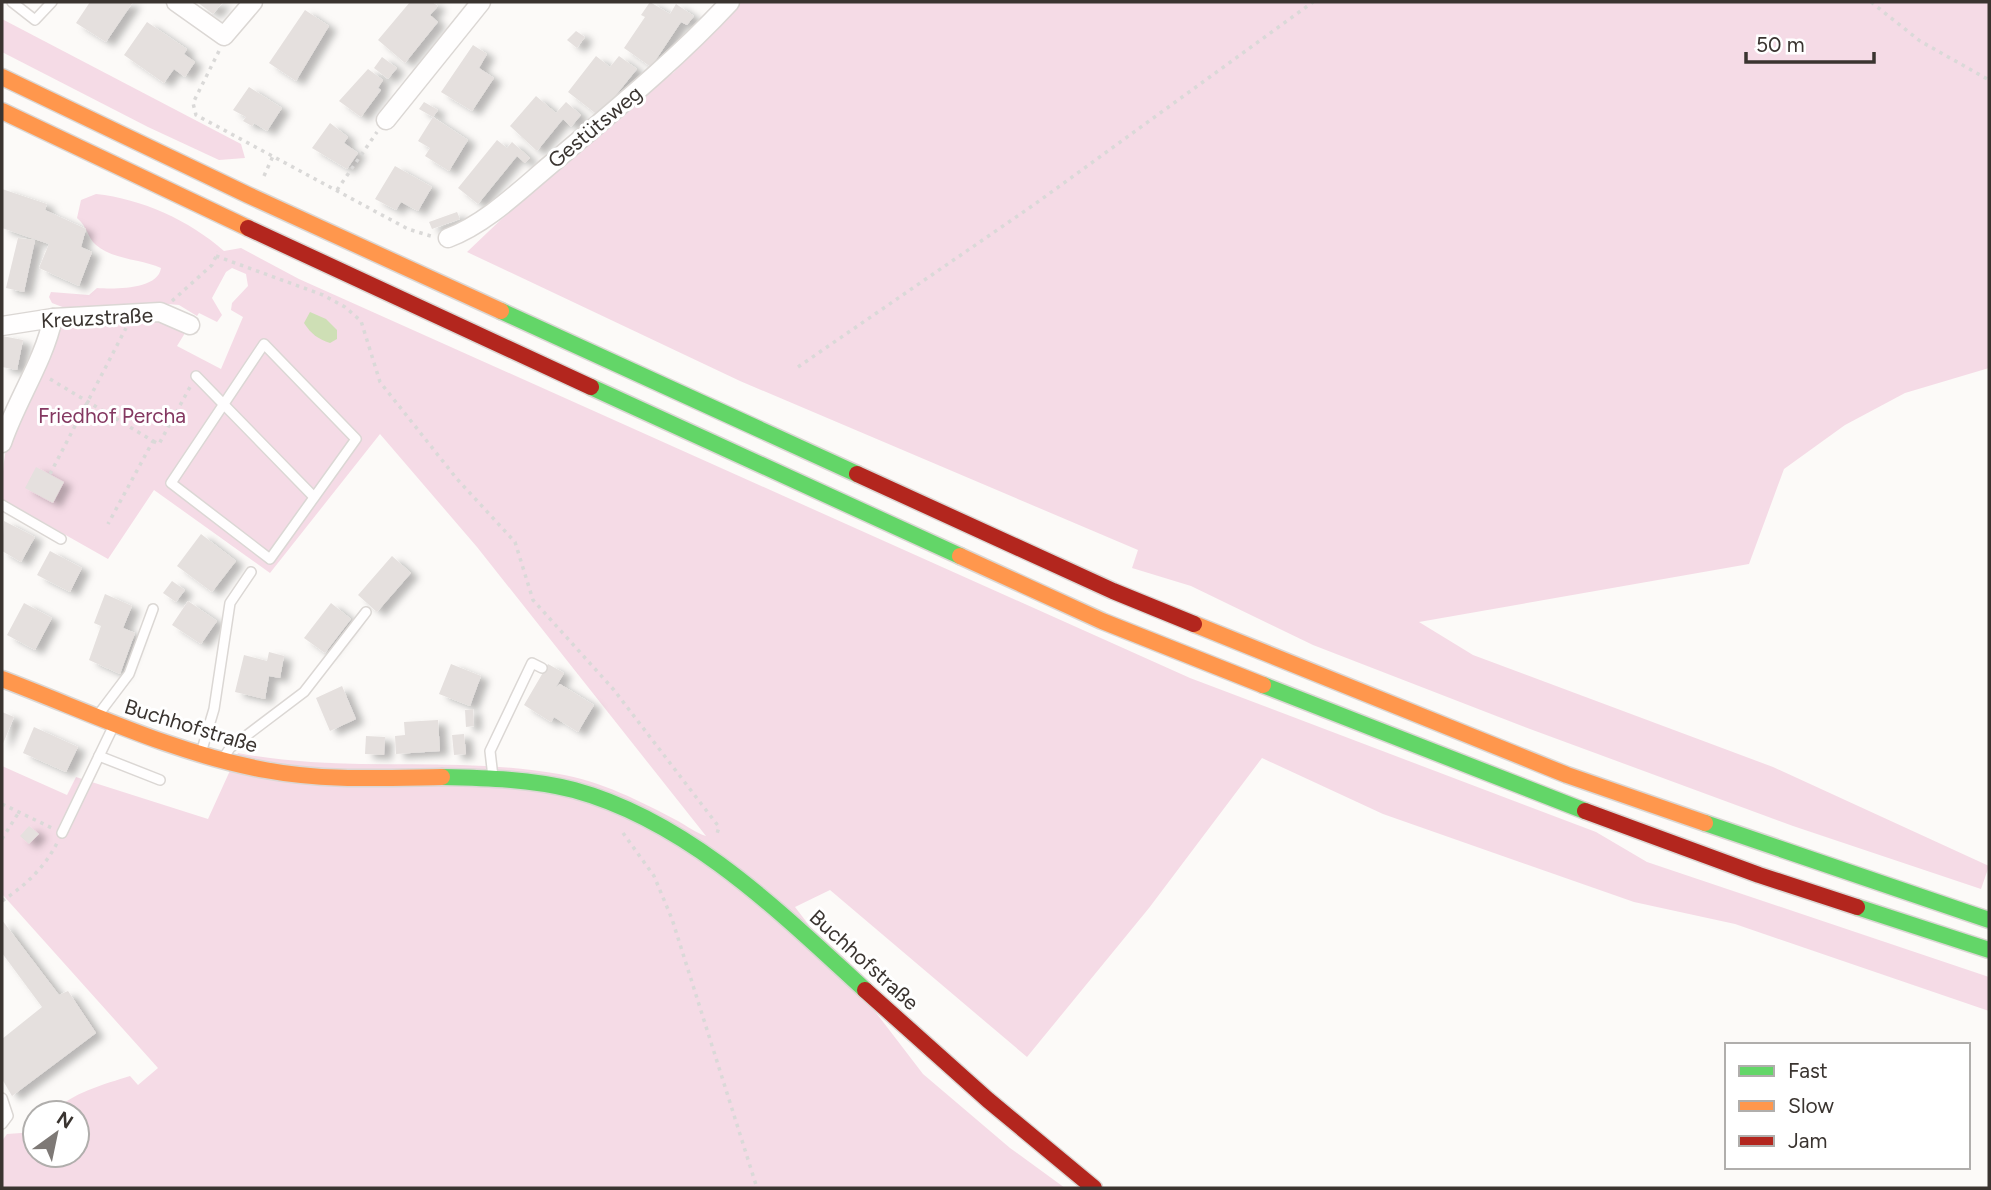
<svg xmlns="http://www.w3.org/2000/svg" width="1991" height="1190" font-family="Figtree,sans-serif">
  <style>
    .green { fill: #f5dbe6 }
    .water { fill: #cedfb5 }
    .building { fill: #e5e0de; filter: url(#shadow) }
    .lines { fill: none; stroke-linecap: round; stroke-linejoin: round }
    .lane-casing { stroke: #dbd7d4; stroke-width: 12 }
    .street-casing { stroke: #dbd7d4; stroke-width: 21 }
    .fast-casing { stroke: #dbd7d4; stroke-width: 19 }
    .slow-casing { stroke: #dbd7d4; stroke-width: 19 }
    .jam-casing { stroke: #dbd7d4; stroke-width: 19 }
    .path { stroke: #dad9d8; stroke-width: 3.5; stroke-dasharray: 3.5 5; stroke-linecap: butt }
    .lane { stroke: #fffefe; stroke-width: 9 }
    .street { stroke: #fffefe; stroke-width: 18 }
    .fast { stroke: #63d668; stroke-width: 16 }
    .slow { stroke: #ff974d; stroke-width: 16 }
    .jam { stroke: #b3261e; stroke-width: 16 }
    .labels { text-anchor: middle; stroke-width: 6; stroke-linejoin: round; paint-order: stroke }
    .street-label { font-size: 21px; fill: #3a3430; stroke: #fff }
    .park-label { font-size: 21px; fill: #843861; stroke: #fff }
  </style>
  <defs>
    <filter id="shadow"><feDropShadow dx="8" dy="4.5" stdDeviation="3.5" flood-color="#0004"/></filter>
  </defs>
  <rect width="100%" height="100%" fill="#fcfaf8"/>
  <g class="green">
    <path d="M736 2H1989V368L1905 393 1845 425 1784 469 1749 564 1419 622 1473 655 1773 767 1989 866 1981 889 1793 826 1530 729 1313 645 1191 586 1132 568 1138 550 740 381 467 252 571 153 674 72Z"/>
    <path d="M2 19 241 144 245 158 219 160 148 127 2 52Z"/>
    <path d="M96 194C142 199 189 220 224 251L241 248 299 279 1190 678 1596 832 1647 862 1989 977V1011L1735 924 1634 902 1383 814 1262 758 1149 908 1027 1057 830 890 795 907 923 1074 1010 1148 1065 1188H2V1141L7 1134 35 1132V1155H77V1113H52C71 1093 105 1084 130 1076L138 1085 158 1068 2 894V766L67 795 76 777 208 819 238 753C346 774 452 755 559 774 601 781 640 801 678 821 687 826 696 833 706 836L477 547 380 434 270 573 154 490 108 559 2 499C2 467 5 438 19 409 32 380 53 355 60 325L159 320 185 333 177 346 221 369 243 317 231 310 232 303 248 286 246 274 232 268 226 272 212 298 222 315 217 322 199 313 197 316 179 305 158 303 65 308 52 303 49 297 51 292 89 295 97 288C114 289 158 290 161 268 142 259 113 260 96 245 87 237 88 227 77 218L81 200Z"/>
  </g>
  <path class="water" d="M310 312 326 319 337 330V339L330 343C318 339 311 334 304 323Z"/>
  <g class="building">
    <path d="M90 2H133L106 42 76 23Z"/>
    <path d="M197 2H223L213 14Z"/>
    <path d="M410 2H432L438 6 430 15 438 22 405 63 378 40Z"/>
    <path d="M650 2 670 14 676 4 694 16 687 25 681 22 651 67 624 48 645 17 641 15Z"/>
    <path d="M305 10 329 26 296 81 269 63Z"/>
    <path d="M147 22 187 49 184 54 195 62 185 77 174 69 164 83 124 55Z"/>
    <path d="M576 31 585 37 577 48 567 40Z"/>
    <path d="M473 45 487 54 479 68 494 78 472 111 441 92Z"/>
    <path d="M596 56 610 67 619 56 637 69 599 116 568 92Z"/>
    <path d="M382 57 397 68 388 79 374 68Z"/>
    <path d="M368 69 383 80 378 88 381 90 361 117 339 101Z"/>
    <path d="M249 87 282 108 267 131 254 123 252 126 243 121 246 117 233 110Z"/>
    <path d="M536 96 556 113 566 102 581 115 571 127 563 119 537 151 510 126Z"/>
    <path d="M424 102 438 110 433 117 468 140 449 171 425 156 430 148 418 141 433 117 419 109Z"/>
    <path d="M330 123 348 137 344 143 358 153 347 169 312 148Z"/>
    <path d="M497 140 507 148 512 142 530 158 525 163 517 156 478 204 458 188Z"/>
    <path d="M395 166 432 187 418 211 401 202 396 210 375 199Z"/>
    <path d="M2 189 47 204 45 210 86 229 81 247 92 252 79 286 39 268 49 244 2 228Z"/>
    <path d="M457 212 460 219 432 229 429 222Z"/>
    <path d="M18 238 35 240 24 292 6 288Z"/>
    <path d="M2 336 23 340 17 370 2 367Z"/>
    <path d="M36 467 64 482 53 503 25 488Z"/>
    <path d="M4 521 35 537 21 562 2 551Z"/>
    <path d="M201 534 236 561 212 592 177 566Z"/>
    <path d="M50 551 82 568 70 592 37 575Z"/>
    <path d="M392 556 411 573 377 612 358 595Z"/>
    <path d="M172 581 185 590 176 602 163 593Z"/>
    <path d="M105 594 132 606 123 628 135 633 120 674 89 660 101 626 94 623Z"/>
    <path d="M188 601 217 621 201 644 172 625Z"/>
    <path d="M24 603 52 618 35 650 7 635Z"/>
    <path d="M331 603 351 619 325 653 304 638Z"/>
    <path d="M269 652 284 656 280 678 269 676 265 699 235 692 244 655 267 661Z"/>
    <path d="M451 664 481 676 470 706 439 694Z"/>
    <path d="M548 664 564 673 556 687 560 684 594 705 578 732 554 717 551 722 524 705Z"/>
    <path d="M342 686 356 719 330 731 316 698Z"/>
    <path d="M473 709 474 726 466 727 465 710Z"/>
    <path d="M2 712 14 717 2 746Z"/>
    <path d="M438 720 440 751 396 754 395 736 405 735 404 722Z"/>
    <path d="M34 727 78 747 66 772 23 753Z"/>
    <path d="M464 734 466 754 454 755 452 735Z"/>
    <path d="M366 736 385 737 384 755 365 754Z"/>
    <path d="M29 826 39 834 29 844 20 836Z"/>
    <path d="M2 920 59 995 68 991 96 1033 12 1096 2 1079V1039L42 1007 2 953Z"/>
  </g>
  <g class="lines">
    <defs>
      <g id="lane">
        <path d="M12 2 35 20 52 2"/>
        <path d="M264 344 356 439 270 559 171 483Z"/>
        <path d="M196 376 314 497"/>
        <path d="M2 505 61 539"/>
        <path d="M98 715 129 674 153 609"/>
        <path d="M201 753 214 709 230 603 251 572"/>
        <path d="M99 756 160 780"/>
        <path d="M224 757 230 748 304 692 366 612"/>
        <path d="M493 777 490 751 532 663 542 668"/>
        <path d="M62 833 113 727"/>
        <path d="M2 1098 8 1116 2 1124"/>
      </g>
      <g id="street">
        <path d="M176 2 224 36 253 2"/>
        <path d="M386 120 481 2"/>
        <path d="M448 238C488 223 523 187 556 160 616 109 676 60 730 2"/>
        <path d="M2 326 53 318 160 312 190 325"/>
        <path d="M2 443C16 401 44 361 53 318"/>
      </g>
      <g id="fast">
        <path d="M501 311 857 474"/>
        <path d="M591 387 960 556"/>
        <path d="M1263 685 1585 811"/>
        <path d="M442 777C486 778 531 779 574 790 688 821 780 912 865 990"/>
        <path d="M1705 823 1989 920"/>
        <path d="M1857 907 1989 950"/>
      </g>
      <g id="slow">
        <path d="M2 77 248 195 501 311"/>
        <path d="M2 111 248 228"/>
        <path d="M960 556 1102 621 1263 685"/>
        <path d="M1194 624 1567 775 1705 823"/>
        <path d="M2 679C89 712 173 753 265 770 323 781 383 778 442 777"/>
      </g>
      <g id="jam">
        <path d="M248 228 591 387"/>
        <path d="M857 474 1113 591 1194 624"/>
        <path d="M1585 811 1759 875 1857 907"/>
        <path d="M865 990 988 1100 1094 1188"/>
      </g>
    </defs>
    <use href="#lane" class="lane-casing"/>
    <use href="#street" class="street-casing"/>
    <use href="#fast" class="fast-casing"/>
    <use href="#slow" class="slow-casing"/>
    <use href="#jam" class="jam-casing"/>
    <g class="path">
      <path d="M1871 2 1920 41 1989 80"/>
      <path d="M219 51 193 103 196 115 408 229 434 237"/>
      <path d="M264 176 273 156"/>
      <path d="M337 190 377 132"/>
      <path d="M216 256 323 295 345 307 361 321 380 382 457 479 515 542 533 600 614 690 719 827 716 837"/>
      <path d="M172 301 212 265 218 252"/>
      <path d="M798 367 1035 204 1313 2"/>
      <path d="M50 379 153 441 108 524"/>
      <path d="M153 441 159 444 190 387"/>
      <path d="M50 474 126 328"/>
      <path d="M2 804 52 828"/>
      <path d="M623 833 654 876 672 919 757 1188"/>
      <path d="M2 839 19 812"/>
      <path d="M2 901C25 886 45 867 57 843"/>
    </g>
    <use href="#lane" class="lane"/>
    <use href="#street" class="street"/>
    <use href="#fast" class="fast"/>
    <use href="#slow" class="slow"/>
    <use href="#jam" class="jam"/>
  </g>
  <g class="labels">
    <g class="street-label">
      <text transform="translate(595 127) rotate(-40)" y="7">Gestütsweg</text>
      <text transform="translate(97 318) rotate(-3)" y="7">Kreuzstraße</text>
      <text transform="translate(191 726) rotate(17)" y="7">Buchhofstraße</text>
      <text transform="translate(864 960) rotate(42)" y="7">Buchhofstraße</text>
    </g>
    <g class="park-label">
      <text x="112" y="423">Friedhof Percha</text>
    </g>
  </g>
  <rect width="1991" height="1190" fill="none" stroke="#3a3430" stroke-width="7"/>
  <rect x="1725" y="1043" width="245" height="126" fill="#ffffff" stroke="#b0aeac" stroke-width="2"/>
  <rect x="1739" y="1066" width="35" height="10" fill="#63d668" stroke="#b0aeac" stroke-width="2"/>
  <text x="1788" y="1078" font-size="21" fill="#3a3430">Fast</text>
  <rect x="1739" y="1101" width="35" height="10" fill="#ff974d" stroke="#b0aeac" stroke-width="2"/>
  <text x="1788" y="1113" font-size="21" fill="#3a3430">Slow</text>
  <rect x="1739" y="1136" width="35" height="10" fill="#b3261e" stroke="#b0aeac" stroke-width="2"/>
  <text x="1788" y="1148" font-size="21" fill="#3a3430">Jam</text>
  <g transform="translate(56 1134) rotate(33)"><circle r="33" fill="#ffffff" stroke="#b0aeac" stroke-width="2"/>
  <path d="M0-5L12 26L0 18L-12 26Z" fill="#7e7976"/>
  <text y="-10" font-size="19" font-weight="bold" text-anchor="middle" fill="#3a3430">N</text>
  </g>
  <path d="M1746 52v10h128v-10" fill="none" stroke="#3a3430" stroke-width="3.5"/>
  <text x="1756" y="52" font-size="21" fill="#3a3430" stroke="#ffffff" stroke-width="5" paint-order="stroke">50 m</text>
</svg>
